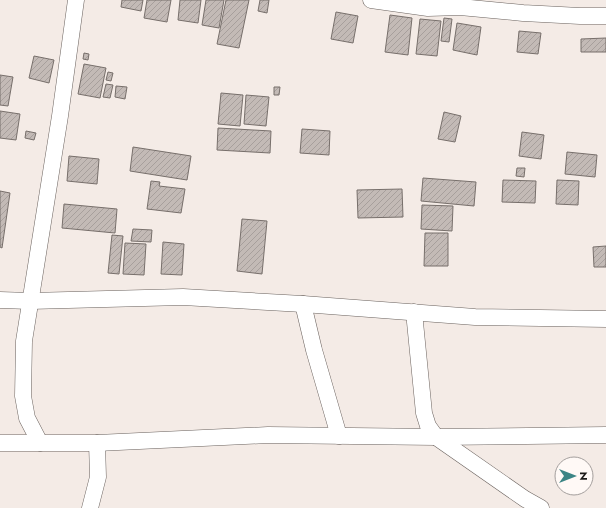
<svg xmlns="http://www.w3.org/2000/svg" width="606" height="508" font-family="Jost,sans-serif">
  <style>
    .building { fill: url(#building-hatch); stroke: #776f6b }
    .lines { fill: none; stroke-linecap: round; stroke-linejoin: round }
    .minor-casing { stroke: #6a625e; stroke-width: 17 }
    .minor { stroke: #fff; stroke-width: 16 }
  </style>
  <defs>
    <pattern id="building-hatch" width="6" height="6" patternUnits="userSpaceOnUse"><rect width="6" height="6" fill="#c3bab6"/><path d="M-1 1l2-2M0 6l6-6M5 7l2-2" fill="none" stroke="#a79f9c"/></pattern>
  </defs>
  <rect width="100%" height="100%" fill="#f4ebe6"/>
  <g class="building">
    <path d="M122 0H143L141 11 121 7Z"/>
    <path d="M147 0H171L167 22 144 18Z"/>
    <path d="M180 0H201L198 23 178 20Z"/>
    <path d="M206 0H224L219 28 202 25Z"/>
    <path d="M226 0H249L239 48 217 44Z"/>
    <path d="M260 0H269L267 13 258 11Z"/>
    <path d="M336 12 358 16 353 43 331 39Z"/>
    <path d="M390 15 412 18 408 55 385 52Z"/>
    <path d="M444 18 452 19 449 42 441 41Z"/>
    <path d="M420 19 441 21 437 56 416 54Z"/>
    <path d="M457 23 481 27 477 55 453 50Z"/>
    <path d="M519 31 541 33 538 54 517 52Z"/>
    <path d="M606 38V52H581V39Z"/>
    <path d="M84 53 89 54 88 60 83 59Z"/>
    <path d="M34 56 54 60 49 83 29 78Z"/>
    <path d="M84 64 106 68 100 98 78 94Z"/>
    <path d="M108 72 113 73 111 81 106 80Z"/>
    <path d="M0 75 13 77 8 106 0 105Z"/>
    <path d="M106 84 113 85 110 98 103 97Z"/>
    <path d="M116 86 127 87 125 99 115 97Z"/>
    <path d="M274 87H280L279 95H274Z"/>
    <path d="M221 93 243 95 240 126 218 124Z"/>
    <path d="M246 95 269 97 266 126 244 124Z"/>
    <path d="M0 111 20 114 16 140 0 138Z"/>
    <path d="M444 112 461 116 455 142 438 139Z"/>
    <path d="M218 128 271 131 270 153 217 150Z"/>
    <path d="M302 129 330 131 329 155 300 153Z"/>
    <path d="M26 131 36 133 34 140 25 138Z"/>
    <path d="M522 132 544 135 541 159 519 156Z"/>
    <path d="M133 147 191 156 187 180 130 171Z"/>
    <path d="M567 152 597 155 595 177 565 174Z"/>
    <path d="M69 156 99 159 97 184 67 181Z"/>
    <path d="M517 168H525L524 177 516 176Z"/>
    <path d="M423 178 476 182 474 206 421 201Z"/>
    <path d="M503 180 536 181 535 203 502 202Z"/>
    <path d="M557 180 579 181 578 205 556 204Z"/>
    <path d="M151 181 160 182 159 186 185 189 181 213 147 209Z"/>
    <path d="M402 189 403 217 358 218 357 190Z"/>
    <path d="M0 191 10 193 2 248 0 247Z"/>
    <path d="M64 204 117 209 115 233 62 228Z"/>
    <path d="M422 205 453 206 452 231 421 229Z"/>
    <path d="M242 219 267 221 262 274 237 271Z"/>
    <path d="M133 229 152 230 151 242 131 241Z"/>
    <path d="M425 233H448V266H424Z"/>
    <path d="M112 235 123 236 119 274 108 273Z"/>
    <path d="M163 242 184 244 182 275 161 274Z"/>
    <path d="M125 243 146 244 144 275 123 274Z"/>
    <path d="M606 246V267H594L593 247Z"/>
  </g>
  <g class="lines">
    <defs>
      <g id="minor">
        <path d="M371 0 428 8 460 7 523 13 580 16H606"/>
        <path d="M0 300 30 301 183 297 303 304 475 317 606 319"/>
        <path d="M303 304 314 350 339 436"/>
        <path d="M414 312 424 413 428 426 436 437 525 499 541 508"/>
        <path d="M0 443H97L268 435 436 437 606 435"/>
        <path d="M40 443 27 418 23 396 24 341 60 116 76 0"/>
        <path d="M90 508 98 477 97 443"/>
      </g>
    </defs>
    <use href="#minor" class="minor-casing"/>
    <use href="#minor" class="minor"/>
  </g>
  <g transform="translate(574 476) rotate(90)"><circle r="19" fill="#fff9f6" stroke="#a49f9d"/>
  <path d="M0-3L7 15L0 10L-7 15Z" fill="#3c8585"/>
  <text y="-6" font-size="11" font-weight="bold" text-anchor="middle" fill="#1c1918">N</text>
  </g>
</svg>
